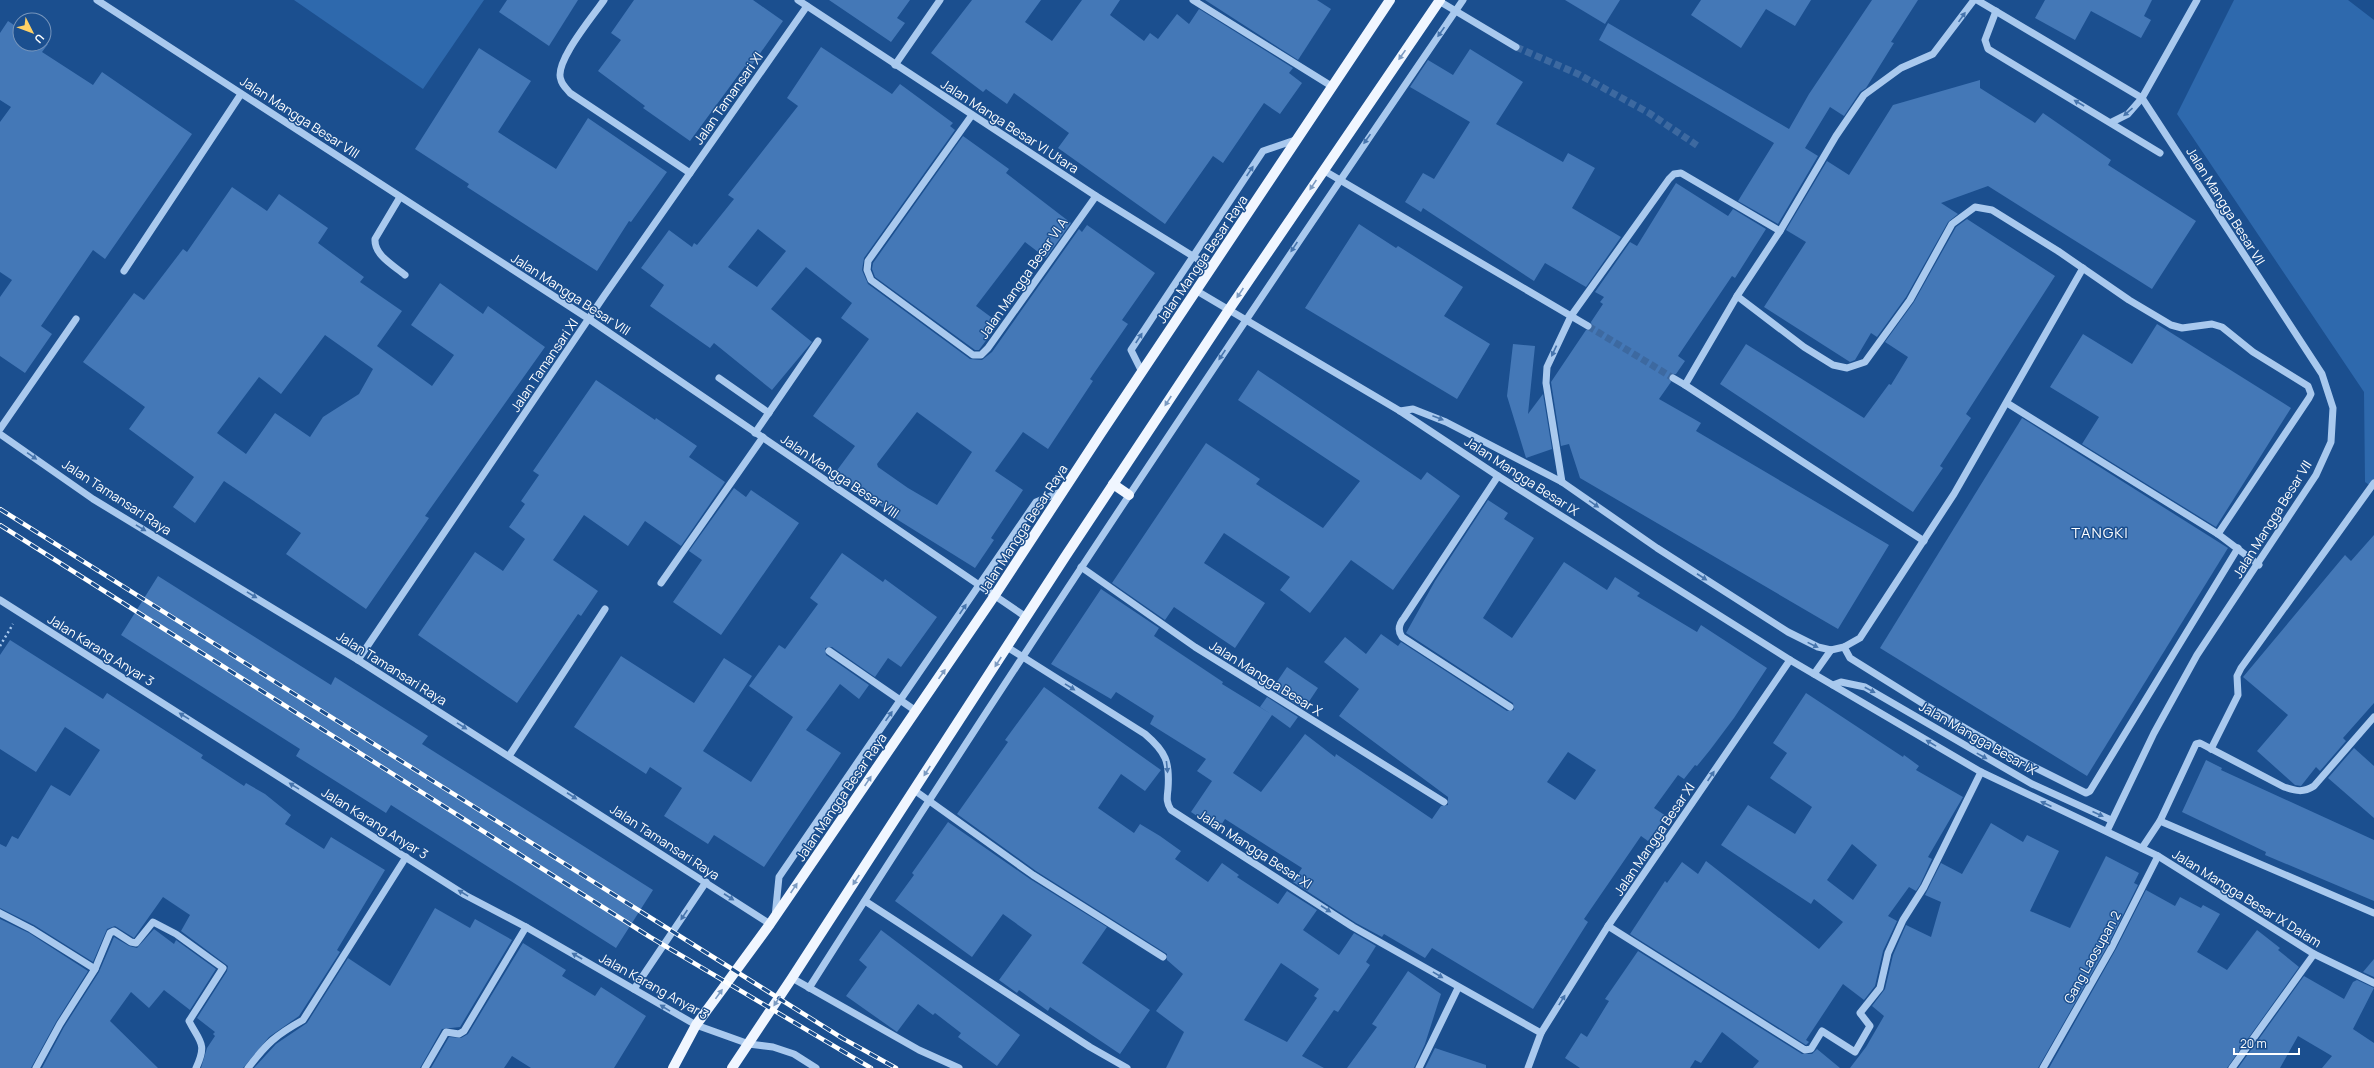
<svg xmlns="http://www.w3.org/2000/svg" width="2374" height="1068" font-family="Manrope,sans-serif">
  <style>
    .green { fill: #2e69ad }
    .building { fill: #4478b7; fill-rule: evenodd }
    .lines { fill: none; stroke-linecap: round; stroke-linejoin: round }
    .minor-tunnel { stroke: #3d69a0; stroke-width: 7; stroke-dasharray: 7 3.5; stroke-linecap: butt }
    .path { stroke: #a9c9ee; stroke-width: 2.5; stroke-dasharray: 2 3; stroke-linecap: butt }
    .minor { stroke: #a9c9ee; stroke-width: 7 }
    .major { stroke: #f0f6ff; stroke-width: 10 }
    .rail-casing { stroke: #fff; stroke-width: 4.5 }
    .rail { stroke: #1b4f8f; stroke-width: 3; stroke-dasharray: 9; stroke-linecap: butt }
    .oneway { fill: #4674ac }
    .oneway2 { fill: #7b9ac1 }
    .labels { text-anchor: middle; stroke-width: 3; stroke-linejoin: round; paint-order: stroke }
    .street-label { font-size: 13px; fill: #fff; stroke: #1b4f8f }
    .quarter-label { font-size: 15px; letter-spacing: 1px; fill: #fff; stroke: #1b4f8f }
  </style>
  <rect width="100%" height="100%" fill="#1b4f8f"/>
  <g class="green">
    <path d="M294 0H484L423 89Z"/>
    <path d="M2234 0H2348L2374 20V488L2365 482 2364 392 2177 114Z"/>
  </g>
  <g class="building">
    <path d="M507 0H578L549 46 499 12Z"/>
    <path d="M634 0H753L783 21 749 69 745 66 690 141 643 108 645 106 598 71 621 40 611 33Z"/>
    <path d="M829 0H910L897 18 905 23 891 42Z"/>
    <path d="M972 0H1041L1025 22 1052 41 1082 0H1120L1110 15 1144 41 1150 33 1158 39 1177 14 1189 24 1199 9 1293 68 1289 73 1302 83 1280 114 1264 103 1223 163 1213 156 1165 224 1058 148 1069 133 1014 93 1007 104 986 89 983 92 931 53Z"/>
    <path d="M1205 0H1317L1331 9 1298 60Z"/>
    <path d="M1565 0H1620L1605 24Z"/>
    <path d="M1701 0H1811L1795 26 1766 9 1741 48 1691 15Z"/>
    <path d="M1872 0H1918L1891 42 1894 43 1866 88 1860 92 1844 116 1830 107 1805 148 1818 156 1778 224 1738 201 1774 143 1599 40 1608 23 1789 129 1809 94Z"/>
    <path d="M2045 0H2152L2144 16 2151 20 2141 38 2091 11 2075 40 2035 18Z"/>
    <path d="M8 21 20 29V44H48L42 52 93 85 102 72 192 134 105 259 93 250 41 326 52 334 25 373 0 356V297L12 280 0 272V122L11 107 0 100V33Z"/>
    <path d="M821 47 892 94 900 84 953 123 950 126 955 130 864 258 862 270 868 284 970 359 982 360 992 352 1079 229 1082 232 1087 225 1155 273 1122 320 1128 324 1090 379 1093 381 1048 449 1023 432 995 471 1023 490 991 538 994 540 975 568 890 515 892 514 835 473 855 446 813 416 869 339 841 318 852 303 806 267 771 309 812 342 772 390 714 343 710 348 650 306 664 285 641 268 669 230 692 247 694 243 697 245 734 199 728 195 798 106 787 98ZM758 229 786 251 757 287 728 267ZM917 412 972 452 937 505 908 488 878 467 877 464Z"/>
    <path d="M479 48 531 81 498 132 556 169 588 118 667 172 631 222 629 221 597 271 467 187 469 184 415 149Z"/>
    <path d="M1470 49 1523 82 1496 124 1563 162 1568 153 1595 168 1572 208 1621 237 1586 287 1545 263 1534 281 1423 208 1421 212 1405 202 1423 173 1434 179 1470 122 1410 87 1428 60 1453 75Z"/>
    <path d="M1980 80V88L2035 123 2043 113 2111 160 2108 165 2196 221 2152 289 1988 186 1941 203 1958 214 1948 222 1906 297 1877 337 1871 333 1855 360 1850 362 1764 307 1806 242 1786 230 1827 161 1849 175 1893 105Z"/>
    <path d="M963 136 1009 169 1006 173 1071 223 1046 258 1025 242 976 306 999 323 979 350H975L875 277 872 269 873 263Z"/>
    <path d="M1676 183 1728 216 1733 209 1766 229 1735 278 1732 276 1678 356 1685 361 1676 374 1669 375 1671 382 1659 399 1701 423 1696 431 1889 545 1838 629 1580 478 1569 444 1561 446 1551 382 1586 330 1592 328 1591 322 1603 304 1600 302 1604 297 1595 292 1630 242 1637 246Z"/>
    <path d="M232 187 267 211 279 194 328 228 318 243 364 277 360 282 402 311 377 346 432 386 454 355 411 325 440 283 483 314 488 306 545 347 425 516 429 518 366 609 286 554 301 533 224 481 195 523 173 507 194 477 129 429 145 407 83 362 134 293 144 300 183 249 187 252ZM325 335 373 369 359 394 323 417 310 437 275 413 246 454 217 433 259 377 281 394Z"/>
    <path d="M1967 219 2055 276 1966 414 1971 418 1940 466 1943 468 1913 512 1720 384 1746 344 1864 418 1889 384 1891 385 1908 357 1885 342 1914 302 1956 227Z"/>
    <path d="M1359 224 1396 248 1398 246 1463 287 1444 316 1490 344 1457 399 1305 308Z"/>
    <path d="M2157 324 2291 408 2216 527 2082 444 2099 417 2050 387 2083 334 2132 364Z"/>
    <path d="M1513 344 1535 346 1528 414 1543 394 1552 449 1526 458 1507 396Z"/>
    <path d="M1258 370 1421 480 1427 472 1460 496 1393 590 1351 560 1310 613 1280 590 1290 577 1224 533 1204 563 1265 603 1235 648 1174 607 1165 620 1112 583 1206 443 1260 479 1256 484 1323 528 1360 481 1238 400Z"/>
    <path d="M596 380 655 420 656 418 697 446 689 457 725 482 681 546 645 521 628 546 584 515 553 560 598 591 581 616 578 614 517 703 418 635 475 552 503 571 525 539 509 527 525 504 521 501 539 475 533 471Z"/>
    <path d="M2022 418 2228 548 2087 776 1880 648Z"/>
    <path d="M734 488 746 497 751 490 799 523 721 635 673 602 702 560 689 551Z"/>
    <path d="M1488 500 1508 513 1504 519 1534 538 1483 618 1512 638 1564 562 1607 590 1615 577 1640 593 1637 596 1697 632 1701 625 1767 668 1734 718 1710 750 1697 766 1695 765 1684 779 1678 775 1654 808 1666 816 1648 841 1641 836 1584 919 1588 922 1533 1009 1432 948 1425 958 1384 934 1382 937 1356 923 1293 882 1302 868 1225 819 1218 830 1191 812 1212 781 1197 771 1206 759 1150 724 1154 716 1116 692 1111 699 1051 664 1101 589 1159 628 1154 636 1223 682 1222 684 1271 714 1260 707 1267 697 1298 717 1290 728 1272 715 1233 773 1261 792 1305 734 1335 757 1336 754 1432 819 1441 806 1448 805V797L1339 716 1359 689 1324 662 1345 637 1366 654 1381 634 1398 646 1401 642 1507 711 1514 710 1513 703 1406 633 1435 581ZM1568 752 1596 770 1575 800 1547 782Z"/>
    <path d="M2374 535V703L2343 738 2346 741 2320 771 2316 767 2301 786 2295 785 2257 751 2288 715 2243 677 2345 555 2351 561Z"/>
    <path d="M842 553 883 582 885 579 937 617 901 667 888 658 875 677 832 647 825 648 826 655 869 685 859 699 840 684 806 730 841 753 764 867 714 835 708 844 664 816 682 788 650 767 646 774 574 727 621 656 694 703 724 658 752 676 703 751 751 782 793 717 749 686 779 645 785 649 818 604 810 598Z"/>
    <path d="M158 576 331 685 335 677 428 736 422 744 653 890 616 948 391 805 386 813 296 756 300 749 121 635Z"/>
    <path d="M10 640 103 699 107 693 203 755 201 758 244 786 246 783 265 794 291 815 285 824 324 849 331 837 385 870 337 950 340 952 299 1016 269 1037 243 1068H201L207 1048 215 1036 213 1034 215 1032 197 1018 227 971 228 966 181 931 190 915 163 897 134 938 115 926 107 929 93 962 34 925 0 908V844L6 847 12 836 18 839 51 785 70 796 100 750 65 727 36 772 0 749V655Z"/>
    <path d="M1287 667 1318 688 1304 709 1272 689Z"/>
    <path d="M1044 687 1161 770 1145 791 1121 774 1098 808 1134 833 1140 824 1160 836 1181 851 1175 859 1208 882 1222 863 1239 875 1237 877 1278 904 1287 891 1317 910 1303 930 1339 955 1354 933 1376 946 1366 962 1370 965 1338 1012 1334 1010 1302 1056 1324 1068H1166L1184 1032 1156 1011 1183 974 1167 960V954L1036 871 957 814 1008 742 1005 740ZM1281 963 1319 989 1314 996 1317 998 1287 1042 1244 1020Z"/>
    <path d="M1806 693 1903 757 1904 755 1919 766 1916 770 1963 797 1928 857 1932 859 1920 885 1916 891 1909 887 1888 916 1897 921 1883 951 1875 986 1864 1000 1843 984 1806 1040 1809 1042 1806 1045 1630 934 1665 881 1667 883 1682 862 1698 874 1706 861 1819 949 1843 922 1814 899 1811 904 1721 845 1748 805 1795 834 1812 807 1770 778 1787 753 1773 743ZM1852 844 1877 865 1853 900 1827 880Z"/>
    <path d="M2354 748 2374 766V818L2328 778Z"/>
    <path d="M2206 760 2222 768 2221 770 2374 840V901L2265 855 2266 852 2182 812Z"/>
    <path d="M948 822 1030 879 1107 927 1082 963 1150 1010 1120 1054 1050 1007 1048 1011 1019 990 1017 993 999 980 1032 935 1003 914 972 957 895 901 914 875 912 873Z"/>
    <path d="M1991 823 2023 842 2027 835 2059 851 2030 911 2070 928 2106 856 2139 873 2134 883 2138 885 2108 945 2038 1068H1850L1866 1047 1884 1016 1872 1006 1885 989 1893 955 1906 925 1931 937 1941 902 1925 895 1941 863 1962 874Z"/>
    <path d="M2146 890 2175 906 2180 897 2201 908 2203 905 2220 914 2197 952 2227 970 2257 930 2280 948 2278 950 2299 967 2227 1068H2049L2116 949Z"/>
    <path d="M435 908 470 928 475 919 512 940 460 1027 442 1029 420 1068H254L276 1044 307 1023 348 958 390 986Z"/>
    <path d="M0 919 29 933 88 971 56 1022 31 1068H0Z"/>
    <path d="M154 929 174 944 176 940 216 969 190 1010 164 990 149 1008 131 992 110 1021 158 1068H42L64 1027 99 972 114 937 129 946 137 948Z"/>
    <path d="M881 930 1020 1035 997 1066 958 1037 961 1033 935 1013 933 1015 918 1004 897 1032 846 996 867 967 859 960Z"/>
    <path d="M523 943 566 970 562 976 595 996 601 987 646 1016 614 1068H531L512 1056 504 1068H431L449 1037 461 1038 468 1034Z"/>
    <path d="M1638 951 1802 1054H1812L1817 1049 1840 1068H1753L1759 1061 1722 1032 1701 1063 1695 1060 1690 1068H1580L1565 1058 1581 1033 1587 1037 1609 1001 1605 999Z"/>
    <path d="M2374 959V977L2363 972Z"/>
    <path d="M1408 971 1441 994 1425 1044 1414 1068H1347L1377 1027 1372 1024Z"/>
    <path d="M2304 976 2344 999 2353 982 2357 980 2374 988 2353 1029 2374 1043V1068H2322L2332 1056 2298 1036 2280 1068H2238Z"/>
    <path d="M1435 1048 1486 1065V1068H1425Z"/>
  </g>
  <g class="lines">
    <g class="minor-tunnel">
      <path d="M1516 47 1578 74 1649 113 1698 146"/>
      <path d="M1588 326 1673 378"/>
    </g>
    <path class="path" d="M0 646 13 624"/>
    <g class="minor">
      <path d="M97 0 589 319 1026 617"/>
      <path d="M604 0C594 15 553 63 561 80 562 85 567 89 570 93L690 173"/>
      <path d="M798 0 1096 196 1212 268"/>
      <path d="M1193 0 1333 87"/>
      <path d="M1977 0 2142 98 2322 374 2333 408 2331 442 2316 475 2197 655 2154 733 2107 831"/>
      <path d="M1439 1 1516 47"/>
      <path d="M1996 11 1985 40 1988 49 2160 153"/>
      <path d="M895 65 940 0"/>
      <path d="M972 115 868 261 867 270 871 280 973 355H981L988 348 1096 196"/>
      <path d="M2112 122 2128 114 2142 98 2197 0"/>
      <path d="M1323 170 1588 326"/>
      <path d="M400 197 375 239C374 255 393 265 405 275"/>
      <path d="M124 271 241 94"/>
      <path d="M1197 291 1400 411 1498 476 1790 660 1981 772 2158 856 2314 954 2374 983"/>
      <path d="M1737 296 1804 347 1833 365 1847 368 1865 362 1910 300 1952 224 1975 207 1992 210 2058 251 2129 300 2171 325 2182 328 2212 324 2222 327 2253 352 2308 386 2311 394 2309 398 2218 534"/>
      <path d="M1142 372 1131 350 1263 151 1298 139"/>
      <path d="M719 378 769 413"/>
      <path d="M1673 378 1685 385"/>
      <path d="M2007 403 2218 534 2259 565"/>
      <path d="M1400 411 1413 409 1446 422 1562 482 1657 548 1788 632 1818 647 1831 650 1844 647 1860 638 1954 494 2083 268"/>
      <path d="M0 429 76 319"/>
      <path d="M755 433 818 341"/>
      <path d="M0 434 93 499 358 660 770 924"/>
      <path d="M1498 476 1404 618C1399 624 1397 630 1402 637L1510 707"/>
      <path d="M1562 482 1546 383 1547 367 1571 316 1669 179 1674 174 1681 173 1780 231"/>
      <path d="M1924 541 1685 385 1737 296 1780 231 1836 136 1864 95 1901 68 1933 54 1974 0"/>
      <path d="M1081 567 1195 647 1444 802"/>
      <path d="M661 583 763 437"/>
      <path d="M0 600 465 895 526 927 696 1025 749 1044 773 1047 794 1054 816 1068"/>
      <path d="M1007 647 1145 734C1166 752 1170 762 1168 789 1167 798 1166 802 1171 810L1353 927 1541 1033"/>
      <path d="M1844 647 1850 658 1922 703 2020 760 2086 793 2090 791 2238 548"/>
      <path d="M829 651 916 711"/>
      <path d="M358 660 604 296 807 6"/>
      <path d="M1814 674 1831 650"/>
      <path d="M1833 685 1841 682 1865 687 2032 784 2111 820"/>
      <path d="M2211 749 2238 695 2237 676 2241 668 2374 483"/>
      <path d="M509 756 605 609"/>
      <path d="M914 790 1033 875 1163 957"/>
      <path d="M2160 821 2196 744 2200 743 2284 787C2296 791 2303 793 2314 786L2374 717"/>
      <path d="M2142 848 2160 821 2374 913"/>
      <path d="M865 901 1090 1047 1127 1068"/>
      <path d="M0 913 31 929 95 969"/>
      <path d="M775 917 779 877 1036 502 1063 491"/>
      <path d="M1608 926 1805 1050 1811 1049 1822 1031 1855 1052 1870 1026 1860 1013 1880 988 1888 953 1903 920 1924 887 1981 772"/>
      <path d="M792 978 919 1050 959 1068"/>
      <path d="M809 988C1021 654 1240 326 1463 0"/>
      <path d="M634 989 706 882"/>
      <path d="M36 1068 60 1024 95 969 110 933 114 931 131 942 136 943 153 922 176 934 223 968 189 1021C199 1041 208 1043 196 1068"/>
      <path d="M248 1068C267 1043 276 1035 303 1020L406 857"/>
      <path d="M425 1068 446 1032 459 1034 464 1031 526 927"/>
      <path d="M1419 1068 1458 988"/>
      <path d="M1528 1068 1541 1033 1608 926 1790 660"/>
      <path d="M2043 1068 2112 947 2158 856"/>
      <path d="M2232 1068 2314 954"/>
    </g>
    <g class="major">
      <path d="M1113 484 1129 495"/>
      <path d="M673 1068 696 1025 770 924 995 595 1101 433 1390 0"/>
      <path d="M732 1068 792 978 1065 557 1228 311 1440 0"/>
    </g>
    <defs>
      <g id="rail">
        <path d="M0 509 842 1038 896 1068"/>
        <path d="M0 525 650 937 871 1068"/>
      </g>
    </defs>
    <use href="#rail" class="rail-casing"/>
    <use href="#rail" class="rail"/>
  </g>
  <defs><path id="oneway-solid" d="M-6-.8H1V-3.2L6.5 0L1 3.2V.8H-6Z"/></defs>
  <g class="oneway">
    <use href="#oneway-solid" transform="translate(1962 17) rotate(-55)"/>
    <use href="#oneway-solid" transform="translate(1441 32) rotate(125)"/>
    <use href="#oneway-solid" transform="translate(2079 103) rotate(-150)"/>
    <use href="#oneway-solid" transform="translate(2128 112) rotate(139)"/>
    <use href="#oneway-solid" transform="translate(1367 139) rotate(125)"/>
    <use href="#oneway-solid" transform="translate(1250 171) rotate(-56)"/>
    <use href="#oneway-solid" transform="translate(1294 247) rotate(124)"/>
    <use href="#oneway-solid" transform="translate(1139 338) rotate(-57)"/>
    <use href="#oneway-solid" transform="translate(1554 351) rotate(115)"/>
    <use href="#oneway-solid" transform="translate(1222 355) rotate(124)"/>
    <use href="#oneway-solid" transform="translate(1438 418) rotate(21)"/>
    <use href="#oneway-solid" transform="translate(32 456) rotate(35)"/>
    <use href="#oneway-solid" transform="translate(1594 504) rotate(35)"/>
    <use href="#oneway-solid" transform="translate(141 528) rotate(31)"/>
    <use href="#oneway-solid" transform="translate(1702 577) rotate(33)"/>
    <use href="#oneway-solid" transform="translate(252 595) rotate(31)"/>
    <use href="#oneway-solid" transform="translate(963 609) rotate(-56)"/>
    <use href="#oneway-solid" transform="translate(1813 645) rotate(26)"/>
    <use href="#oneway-solid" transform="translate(1070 687) rotate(32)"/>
    <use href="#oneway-solid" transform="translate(1870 690) rotate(28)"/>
    <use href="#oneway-solid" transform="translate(184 716) rotate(-148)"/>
    <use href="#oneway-solid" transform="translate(889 716) rotate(-55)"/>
    <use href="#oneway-solid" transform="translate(462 726) rotate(32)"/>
    <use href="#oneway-solid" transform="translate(1931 743) rotate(-149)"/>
    <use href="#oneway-solid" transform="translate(1982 756) rotate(29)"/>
    <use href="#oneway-solid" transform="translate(1167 767) rotate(84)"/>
    <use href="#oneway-solid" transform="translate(1711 776) rotate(-56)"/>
    <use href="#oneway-solid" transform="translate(294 786) rotate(-148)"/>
    <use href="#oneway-solid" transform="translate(572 796) rotate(33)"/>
    <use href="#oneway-solid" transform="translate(2046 804) rotate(-156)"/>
    <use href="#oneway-solid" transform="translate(2098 814) rotate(24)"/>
    <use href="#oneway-solid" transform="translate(463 893) rotate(-149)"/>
    <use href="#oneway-solid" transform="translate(729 897) rotate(33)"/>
    <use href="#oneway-solid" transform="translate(1326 909) rotate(33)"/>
    <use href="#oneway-solid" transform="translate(684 915) rotate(124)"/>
    <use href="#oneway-solid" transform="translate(577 956) rotate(-150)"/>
    <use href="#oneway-solid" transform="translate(1438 975) rotate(31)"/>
    <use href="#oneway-solid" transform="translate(1562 1000) rotate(-58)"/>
    <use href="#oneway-solid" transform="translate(665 1008) rotate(-148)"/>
  </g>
  <g class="oneway2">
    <use href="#oneway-solid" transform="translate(1402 55) rotate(125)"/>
    <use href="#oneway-solid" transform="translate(1313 185) rotate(124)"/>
    <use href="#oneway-solid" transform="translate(1240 293) rotate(124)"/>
    <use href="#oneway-solid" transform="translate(1168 401) rotate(123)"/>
    <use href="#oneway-solid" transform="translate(998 662) rotate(123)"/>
    <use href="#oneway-solid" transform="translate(942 674) rotate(-55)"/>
    <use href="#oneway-solid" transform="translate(927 771) rotate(123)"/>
    <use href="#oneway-solid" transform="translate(868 781) rotate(-56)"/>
    <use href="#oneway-solid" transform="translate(856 880) rotate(123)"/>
    <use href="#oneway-solid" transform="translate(794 888) rotate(-56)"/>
    <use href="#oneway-solid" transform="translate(719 994) rotate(-54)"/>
    <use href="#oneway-solid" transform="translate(777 1001) rotate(124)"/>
  </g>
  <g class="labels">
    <g class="street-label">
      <text transform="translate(728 98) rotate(-55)" y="5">Jalan Tamansari XI</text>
      <text transform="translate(300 117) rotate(33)" y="5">Jalan Mangga Besar VIII</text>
      <text transform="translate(1010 126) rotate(33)" y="5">Jalan Manga Besar VI Utara</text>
      <text transform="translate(2226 206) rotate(58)" y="5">Jalan Mangga Besar VII</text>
      <text transform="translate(1202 259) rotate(-56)" y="5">Jalan Mangga Besar Raya</text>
      <text transform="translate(1023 278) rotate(-55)" y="5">Jalan Mangga Besar VI A</text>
      <text transform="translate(571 294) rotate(33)" y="5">Jalan Mangga Besar VIII</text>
      <text transform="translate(544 365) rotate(-56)" y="5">Jalan Tamansari XI</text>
      <text transform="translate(840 476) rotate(34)" y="5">Jalan Mangga Besar VIII</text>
      <text transform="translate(1522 476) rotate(33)" y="5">Jalan Mangga Besar IX</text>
      <text transform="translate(117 497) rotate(33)" y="5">Jalan Tamansari Raya</text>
      <text transform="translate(2272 519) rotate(-58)" y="5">Jalan Mangga Besar VII</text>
      <text transform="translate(1023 529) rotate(-57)" y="5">Jalan Mangga Besar Raya</text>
      <text transform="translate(101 650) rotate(32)" y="5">Jalan Karang Anyar 3</text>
      <text transform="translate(392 668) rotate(32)" y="5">Jalan Tamansari Raya</text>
      <text transform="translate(1266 678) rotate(32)" y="5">Jalan Mangga Besar X</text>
      <text transform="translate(1978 738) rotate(30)" y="5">Jalan Mangga Besar IX</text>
      <text transform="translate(841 797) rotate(-56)" y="5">Jalan Mangga Besar Raya</text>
      <text transform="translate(375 823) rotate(32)" y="5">Jalan Karang Anyar 3</text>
      <text transform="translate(1654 839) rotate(-56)" y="5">Jalan Mangga Besar XI</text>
      <text transform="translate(665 842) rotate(33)" y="5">Jalan Tamansari Raya</text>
      <text transform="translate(1255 849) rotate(33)" y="5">Jalan Mangga Besar XI</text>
      <text transform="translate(2247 898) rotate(32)" y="5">Jalan Mangga Besar IX Dalam</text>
      <text transform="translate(2092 957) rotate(-61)" y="5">Gang Laosupan 2</text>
      <text transform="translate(654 986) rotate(29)" y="5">Jalan Karang Anyar 3</text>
    </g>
    <g class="quarter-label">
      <text x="2100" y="538">TANGKI</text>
    </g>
  </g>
  <g transform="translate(32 32) rotate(132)"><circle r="19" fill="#1b4f8f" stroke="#7695bc"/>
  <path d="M0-3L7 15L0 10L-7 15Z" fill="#ffd166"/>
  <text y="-6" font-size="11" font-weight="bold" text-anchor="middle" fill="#ffffff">U</text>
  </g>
  <path d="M2234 1048v6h65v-6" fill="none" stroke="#ffffff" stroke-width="2"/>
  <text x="2240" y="1048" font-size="12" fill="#ffffff" stroke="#1b4f8f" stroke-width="3" paint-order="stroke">20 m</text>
</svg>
